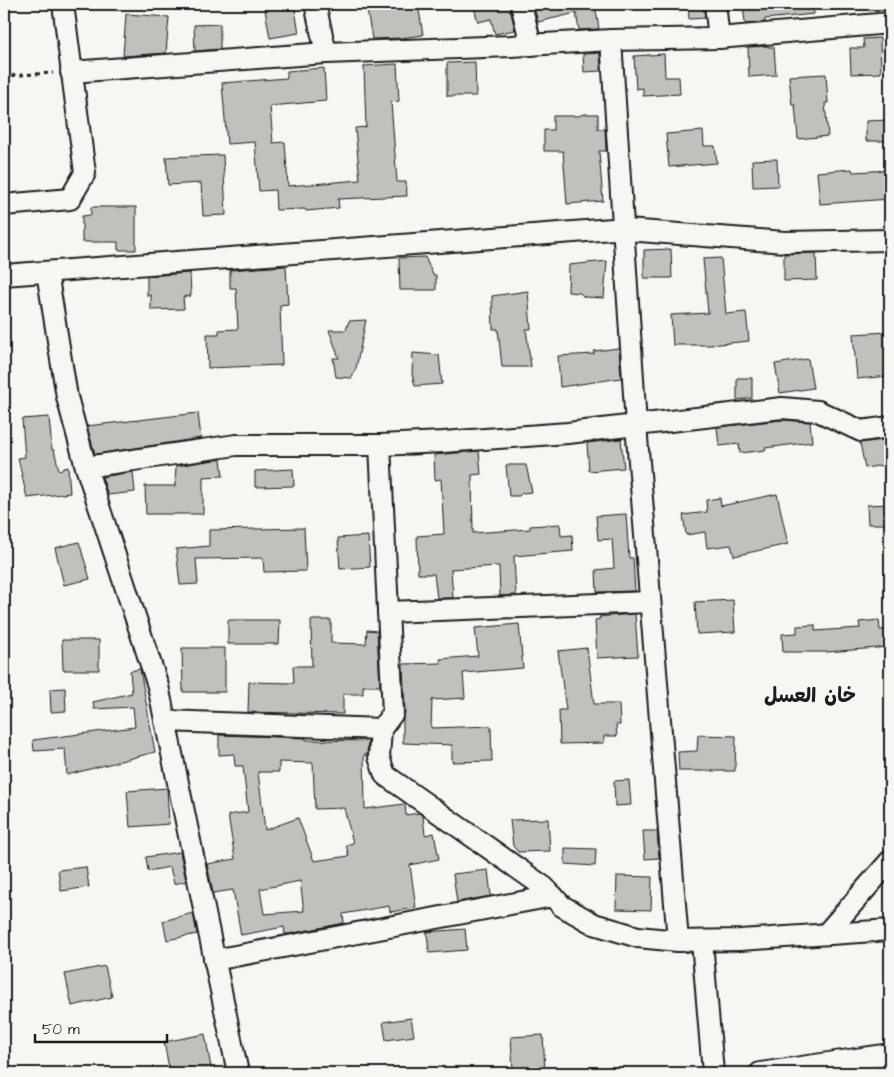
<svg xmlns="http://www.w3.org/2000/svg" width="894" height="1077" font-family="'Architects Daughter','Playpen Sans Arabic',sans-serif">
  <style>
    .building { fill: #c0c0bd; stroke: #1c1c1c; fill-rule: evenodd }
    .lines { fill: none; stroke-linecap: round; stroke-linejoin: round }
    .street-casing { stroke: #1c1c1c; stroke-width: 24 }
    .path { stroke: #1c1c1c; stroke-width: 3; stroke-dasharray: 4 4; stroke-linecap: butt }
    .street { stroke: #f6f6f2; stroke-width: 20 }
    .labels { text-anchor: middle; stroke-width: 4.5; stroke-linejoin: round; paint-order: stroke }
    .district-label { font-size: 20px; font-weight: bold; fill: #1c1c1c; stroke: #f6f6f2 }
  </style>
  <rect width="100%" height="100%" fill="#f6f6f2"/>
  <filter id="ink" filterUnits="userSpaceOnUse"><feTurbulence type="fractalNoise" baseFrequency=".02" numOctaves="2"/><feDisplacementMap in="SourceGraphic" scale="10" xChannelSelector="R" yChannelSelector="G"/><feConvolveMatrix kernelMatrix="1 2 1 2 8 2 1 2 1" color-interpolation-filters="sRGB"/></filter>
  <g filter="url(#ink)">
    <g class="building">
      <path d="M264 4H294L299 33 270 38Z"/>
      <path d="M366 4H418L423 35 401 38 372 39Z"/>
      <path d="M473 4H509L515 30 495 34 491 19 478 22Z"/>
      <path d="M533 4H595L599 29 579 30 576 13 538 22Z"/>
      <path d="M688 4H703L705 18 689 19Z"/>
      <path d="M743 4H813L814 14 765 19V22L746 24 745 23Z"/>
      <path d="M126 14 169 17 166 53 123 56Z"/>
      <path d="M220 24V49L195 51 194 25Z"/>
      <path d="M880 38 881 73 851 74 850 48H864L863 39Z"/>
      <path d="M768 46V47H774L776 75 749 77 748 47Z"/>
      <path d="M600 53 601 71 584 72 583 54Z"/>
      <path d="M664 54 665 77H679L680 94 643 96V88L636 89 634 56Z"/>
      <path d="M475 62 476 96H447V63Z"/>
      <path d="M397 64 399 101 391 102 397 182H406L407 196 338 199 339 208 306 211 305 209 276 210 275 190 259 191 255 142 227 144 222 83 287 78V71L324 68 326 101 270 106 273 143 285 142 288 186 360 180 355 128 366 127 364 66Z"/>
      <path d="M826 74 828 103H825L828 136 798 139 795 105H792L789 76Z"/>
      <path d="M584 114H598V129H605L606 151H599L603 201 567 204 563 151H544V130H553V116H578Z"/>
      <path d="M890 120V141H866V121Z"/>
      <path d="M703 131 704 146H715L717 163 669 167 666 134Z"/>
      <path d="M223 155 226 215 203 216 201 183 168 185 166 157Z"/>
      <path d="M777 159 778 186 753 187 752 160Z"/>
      <path d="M852 169 853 172 890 170V199L820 204 817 172Z"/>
      <path d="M91 207H136V250H118V242H82V216L91 215Z"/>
      <path d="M671 249 672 278H644V250Z"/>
      <path d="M816 253 817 280 784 281V254Z"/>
      <path d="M425 257 433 275H436V290H400L399 258Z"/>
      <path d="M721 258 726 314 746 312 749 341 710 345H673L671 315 708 313 703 259Z"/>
      <path d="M607 261 604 298 584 297 580 293 568 292 569 265Z"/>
      <path d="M286 266 288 304 280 305 282 365 208 368 207 334H219V330L238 329 236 288H230V270Z"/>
      <path d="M190 273 191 296 183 297 184 309 151 310V295L147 296V276Z"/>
      <path d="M528 291 531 329H526L531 367H502L498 329H493L492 296Z"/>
      <path d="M366 320 356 368 352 378 336 377 333 358H339L329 330H346L349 321Z"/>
      <path d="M888 332 890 376 857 379 853 334Z"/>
      <path d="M619 348 621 378 560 387 558 356 594 354V351Z"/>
      <path d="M413 353 439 355 442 384 415 386 412 374Z"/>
      <path d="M808 359 813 388 780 393 775 364Z"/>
      <path d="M737 378H752V398L737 400Z"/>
      <path d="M198 413 201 438 95 454 87 426Z"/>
      <path d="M49 417 52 450H54L59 470 68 467 70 493 27 498 18 458 25 457 22 419Z"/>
      <path d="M782 420 810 422 812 442 765 448 766 450 740 453 739 444 719 446 717 427Z"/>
      <path d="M621 439 624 468 589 471 587 443Z"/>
      <path d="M890 439V464L865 468 860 443Z"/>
      <path d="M479 451 481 474 472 475 473 533 530 529V526L560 524 561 536 572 535 573 551 514 556 516 595 500 596 499 566 451 569 453 598H437L434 574H418L417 536 444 534 441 479 435 480 434 455Z"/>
      <path d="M221 459 223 476 203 477V514H146L145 486H175L176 466Z"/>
      <path d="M506 465H526L532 492 522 493 519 496H509Z"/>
      <path d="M293 469 294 486 255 487V471Z"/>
      <path d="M133 472 135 492 108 495 102 477Z"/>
      <path d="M777 494 788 544 734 556 731 545 707 548 705 532 686 535 683 515 707 512 706 500 720 498 721 506Z"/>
      <path d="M890 504V524H868L867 505Z"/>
      <path d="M626 514 629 558H633L635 591 597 592 596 570 614 568 612 539 598 540 596 516Z"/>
      <path d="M304 528 306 571 264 572 263 558 196 559 198 584 180 585 176 549 209 546V530Z"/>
      <path d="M368 536 370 567 340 569 338 538Z"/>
      <path d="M79 542 90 579 64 585 55 548Z"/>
      <path d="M733 600 735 632 697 634 695 602Z"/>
      <path d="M635 614 638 656 597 658 595 620 600 619 599 617 608 616Z"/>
      <path d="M228 620H280L279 644H228Z"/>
      <path d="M311 620H331V643L366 644 367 630 377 631 380 686H363V694H343V714L248 712 249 682 294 683 293 666H312Z"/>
      <path d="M879 620 880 630 890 629V647L827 652H783L782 634 797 633V626L815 625V631L860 628 859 622Z"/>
      <path d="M519 624 523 668 463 673 465 698 432 700 431 728 491 726 492 761 452 762V745L403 743V719L405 712 403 664 441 663 440 659 478 656 475 628Z"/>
      <path d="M62 640H99V670H63Z"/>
      <path d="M182 648H225V692H183Z"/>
      <path d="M587 648 594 704H619L620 725H616L617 736H604V743L560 744 559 710H566L558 651Z"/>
      <path d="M140 669 155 752 67 775 65 749 34 751 33 740 135 727 133 707 94 709 93 702 132 693 130 671Z"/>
      <path d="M65 688 66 711 51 712 50 689Z"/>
      <path d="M219 735 306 738V740L368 741 367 755H364L365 809 405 804 406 815 419 813 423 816 425 835 434 833 439 859 410 865 416 908 390 912 389 906 343 914 344 923 289 934H285L284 927 241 935 233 890 213 893 207 864 235 859 228 815 248 812 243 766H235L234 754 219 755ZM279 762 313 763 315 809 344 808 353 843 346 845 349 856 314 861 298 818 265 830 258 772H279ZM300 881 304 911 264 914 260 889Z"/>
      <path d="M698 735 736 736 735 771H679L678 752 697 751Z"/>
      <path d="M629 780 631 805 615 806 614 781Z"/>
      <path d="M167 788 169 824 130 827 127 791Z"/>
      <path d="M548 819 550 851 518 852 513 846 510 820Z"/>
      <path d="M643 831H657L659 858 645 859Z"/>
      <path d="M565 848 596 849 595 866 565 864Z"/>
      <path d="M180 852 186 881 174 884 170 867 148 871 146 857Z"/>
      <path d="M86 867 89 887 61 891 58 870Z"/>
      <path d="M488 870 491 896 457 902 453 874Z"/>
      <path d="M617 876 652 877 651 910 616 909Z"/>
      <path d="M193 913 197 934 167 940 163 921Z"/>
      <path d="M465 929 467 950 429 953 427 932Z"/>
      <path d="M105 966 112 997 72 1006 65 974Z"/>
      <path d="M411 1018 414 1036 386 1040 383 1022Z"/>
      <path d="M205 1034 212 1073H170L164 1042Z"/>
      <path d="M543 1035 545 1070 513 1071 511 1037Z"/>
    </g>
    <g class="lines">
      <defs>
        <g id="street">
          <path d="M315 4 326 53"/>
          <path d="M521 4 531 45"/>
          <path d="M715 4 719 38"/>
          <path d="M611 40 636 425 678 941"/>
          <path d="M71 72 326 53 511 46 611 40 719 38 890 23"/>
          <path d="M4 205 70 199 85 173 63 4"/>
          <path d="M47 272 67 397 86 467 158 686 238 1073"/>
          <path d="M4 275 613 229 785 242 890 240"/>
          <path d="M86 467 236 445H380L443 442 568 433 782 408 818 411 861 431 890 427"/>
          <path d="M388 612 650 602"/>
          <path d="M165 721 381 729 393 713 380 445"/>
          <path d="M381 729 379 757 385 775 544 887 562 906 594 924 638 937 678 941 740 940 890 930"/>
          <path d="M826 934 890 861"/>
          <path d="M702 941 713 1073"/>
          <path d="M214 960 553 896"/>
          <path d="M760 1073 890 1054"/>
        </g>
      </defs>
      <use href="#street" class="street-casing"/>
      <path class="path" d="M4 76 53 73"/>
      <use href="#street" class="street"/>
    </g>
  </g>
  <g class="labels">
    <g class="district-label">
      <text x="810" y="702">خان العسل</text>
    </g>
  </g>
  <rect width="894" height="1077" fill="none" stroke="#f6f6f2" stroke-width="20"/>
  <rect x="10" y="10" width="874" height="1057" fill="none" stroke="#1c1c1c" stroke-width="2" filter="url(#ink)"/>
  <path d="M35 1034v8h132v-8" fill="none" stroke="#1c1c1c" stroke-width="2.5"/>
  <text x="42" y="1034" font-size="15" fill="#1c1c1c" stroke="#f6f6f2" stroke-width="4" paint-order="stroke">50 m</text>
</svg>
